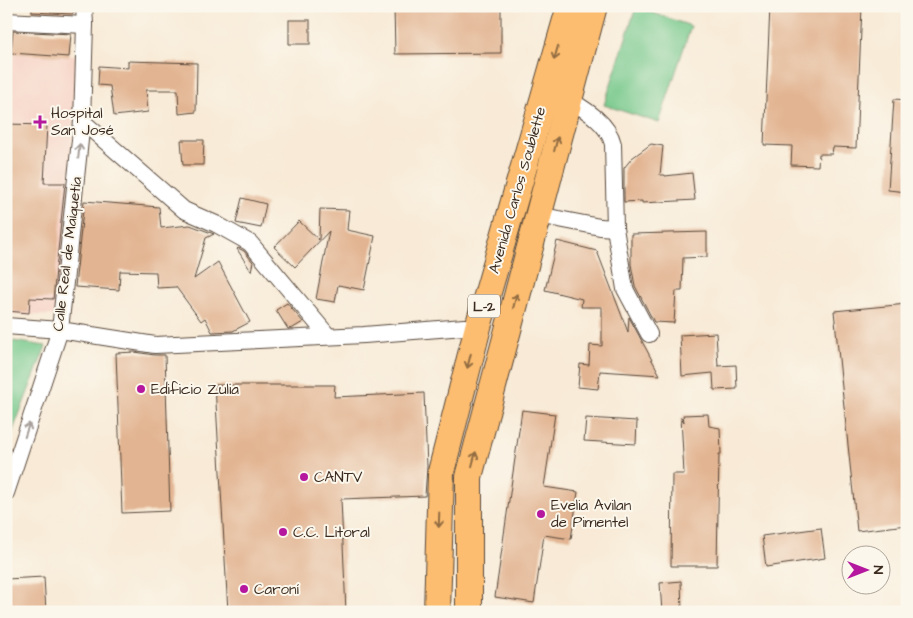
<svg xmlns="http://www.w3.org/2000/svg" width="913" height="618" font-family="'Architects Daughter',sans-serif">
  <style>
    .built { fill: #f6d2c4 }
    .green { fill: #76c88b; stroke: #587954 }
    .building { fill: #e2b491 }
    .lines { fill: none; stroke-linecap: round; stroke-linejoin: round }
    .minor-casing { stroke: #57473a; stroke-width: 18 }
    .primary-casing { stroke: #57473a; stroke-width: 28 }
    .minor { stroke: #fff; stroke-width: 16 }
    .primary { stroke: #fcbd6f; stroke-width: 26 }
    .oneway { stroke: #926c42 }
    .oneway2 { stroke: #a79f9a }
    .poi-dot { fill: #b5179e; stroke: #fbf7ec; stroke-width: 2 }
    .labels { text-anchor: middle; stroke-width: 4; stroke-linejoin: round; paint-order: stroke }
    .shield { fill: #fbf7ec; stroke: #75685c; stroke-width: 1 }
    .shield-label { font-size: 14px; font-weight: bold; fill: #3b2a1e }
    .poi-label { font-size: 15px; fill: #3b2a1e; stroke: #fbf7ec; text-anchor: start }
    .street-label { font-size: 15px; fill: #3b2a1e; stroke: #fbf7ec }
  </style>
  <rect width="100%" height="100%" fill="#fbf7ec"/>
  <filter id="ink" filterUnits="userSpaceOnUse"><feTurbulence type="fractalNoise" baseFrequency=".02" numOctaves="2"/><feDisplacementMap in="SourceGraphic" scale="10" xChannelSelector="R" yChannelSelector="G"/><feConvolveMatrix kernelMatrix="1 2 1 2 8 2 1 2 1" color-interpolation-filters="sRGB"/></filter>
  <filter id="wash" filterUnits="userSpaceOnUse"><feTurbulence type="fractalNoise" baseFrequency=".0096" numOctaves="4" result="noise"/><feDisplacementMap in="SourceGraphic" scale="20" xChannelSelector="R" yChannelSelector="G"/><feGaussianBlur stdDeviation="1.12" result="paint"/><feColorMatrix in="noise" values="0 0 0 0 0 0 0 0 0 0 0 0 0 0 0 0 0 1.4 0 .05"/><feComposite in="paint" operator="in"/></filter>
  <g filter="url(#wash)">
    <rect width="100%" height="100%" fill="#f8ead6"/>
    <path class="built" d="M6 53 77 55 69 189 58 315H6Z"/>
    <g class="green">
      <path d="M636 7 691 26 659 123 604 105Z"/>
      <path d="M6 340 46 346 6 448Z"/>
    </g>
    <g id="blocks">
      <g class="building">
        <path d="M32 6H74L73 14 32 12Z"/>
        <path d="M394 6H501V53L395 54Z"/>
        <path d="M770 6H862L856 148 833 147 832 154H819L818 166 791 165 792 146 764 145Z"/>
        <rect x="289" y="20" width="21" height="24"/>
        <path d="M13 31 71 34 69 57 11 53Z"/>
        <path d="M128 61 197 63 196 112 179 114 178 90H146L148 112 114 116 110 86 98 85 99 66 128 68Z"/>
        <path d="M894 99 907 100V192L888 190Z"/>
        <path d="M6 124 47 125 44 183H65L53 299 30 298 29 313 7 311 10 255H6Z"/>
        <path d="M181 140H204L203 165H183Z"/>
        <path d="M651 144 663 146 660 175H665V176L692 173 695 200 642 203V201L624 202V168L632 158Z"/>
        <path d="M242 198 266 204 261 228 236 223Z"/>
        <path d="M84 201 159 207 161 228 190 225 214 234 206 238 194 279 218 262 250 322 233 331 212 332 205 318 201 321 176 287 157 288 156 272 120 271 119 290 75 287Z"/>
        <path d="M320 209 349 210 347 230 375 236 364 290 338 285 335 302 316 299 329 231 295 267 274 247 299 221 319 240Z"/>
        <path d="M707 232V257L683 258 682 291H676L674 323 654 322 635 286 631 264V234Z"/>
        <path d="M557 241 597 251 628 332 629 317 660 375 600 371 598 389 578 387 580 364 589 365 590 345 602 346V307H581L582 299 545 290Z"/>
        <path d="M238 248 244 251 253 262 251 271 237 249Z"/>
        <path d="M287 303 303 322 293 328 288 329 276 310Z"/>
        <path d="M907 304V525L857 531 834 311Z"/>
        <path d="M716 333 718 366 736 365 737 389 714 390 713 373 682 376 680 335Z"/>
        <path d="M135 352 154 355H165L170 511 122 513 116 353Z"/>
        <path d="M215 385H335L334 397 424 393 427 467 425 496 341 499 346 612H228Z"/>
        <path d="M522 410 555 414 544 487 578 492 571 539 544 535 534 603 495 597Z"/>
        <path d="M708 414 709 426 720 428 721 454H719L717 566H671L672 474H684L681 417 684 422 683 415Z"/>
        <path d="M586 418 637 421 636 444 584 441Z"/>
        <path d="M821 528 825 558 766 567 762 536Z"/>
        <path d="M44 577 46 612H6V579Z"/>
        <path d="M681 581 682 612H662L660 583Z"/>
      </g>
    </g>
  </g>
  <g filter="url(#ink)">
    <use href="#blocks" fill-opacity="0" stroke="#57473a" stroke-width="1"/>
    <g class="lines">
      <defs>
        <g id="minor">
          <path d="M6 21 85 25"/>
          <path d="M568 99C586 110 608 123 613 144L615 228 625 289 649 334"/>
          <path d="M82 121 184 210 216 224 250 243 328 336"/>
          <path d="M538 215 600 227 615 228"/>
          <path d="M6 326 60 330 155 345 364 335 464 327H478"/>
          <path d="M6 493 60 330 82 121 85 25 84 6"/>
        </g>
        <g id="primary">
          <path d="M437 612 441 472 478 327 570 6"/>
          <path d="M469 612V477L594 6"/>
        </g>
      </defs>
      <use href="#minor" class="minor-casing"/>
      <use href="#primary" class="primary-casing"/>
      <use href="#minor" class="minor"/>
      <use href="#primary" class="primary"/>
    </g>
    <defs><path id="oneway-shaft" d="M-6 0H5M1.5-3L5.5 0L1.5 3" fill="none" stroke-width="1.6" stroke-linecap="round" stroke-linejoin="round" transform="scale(1.25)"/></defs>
    <g class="oneway">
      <use href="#oneway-shaft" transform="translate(556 53) rotate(106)"/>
      <use href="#oneway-shaft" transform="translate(556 144) rotate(-75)"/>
      <use href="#oneway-shaft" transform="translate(515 301) rotate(-75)"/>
      <use href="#oneway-shaft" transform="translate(469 361) rotate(104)"/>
      <use href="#oneway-shaft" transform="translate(474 459) rotate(-75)"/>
      <use href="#oneway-shaft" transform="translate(439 520) rotate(92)"/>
    </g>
    <g class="oneway2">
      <use href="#oneway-shaft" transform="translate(79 151) rotate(-84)"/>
      <use href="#oneway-shaft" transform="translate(27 430) rotate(-72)"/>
    </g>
  </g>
  <g class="poi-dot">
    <path d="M37.5 114.5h5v5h5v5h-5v5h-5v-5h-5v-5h5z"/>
    <circle cx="141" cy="389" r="5"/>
    <circle cx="304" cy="477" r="5"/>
    <circle cx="541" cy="514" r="5"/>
    <circle cx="283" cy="532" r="5"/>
    <circle cx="244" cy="589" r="5"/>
  </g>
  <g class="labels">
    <rect class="shield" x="468" y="294.5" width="32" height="23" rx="4"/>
    <g class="shield-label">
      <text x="484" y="311">L-2</text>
    </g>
    <g class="poi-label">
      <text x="51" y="118">Hospital<tspan x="51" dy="17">San José</tspan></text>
      <text x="151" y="394">Edificio Zulia</text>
      <text x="314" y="482">CANTV</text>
      <text x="551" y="510">Evelia Avilan<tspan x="551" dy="17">de Pimentel</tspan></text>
      <text x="293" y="537">C.C. Litoral</text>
      <text x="254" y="594">Caroní</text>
    </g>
    <g class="street-label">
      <text transform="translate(517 190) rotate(-74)" y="5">Avenida Carlos Soublette</text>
      <text transform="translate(67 254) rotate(-83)" y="5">Calle Real de Maiquetía</text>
    </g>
  </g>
  <rect width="913" height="618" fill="none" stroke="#fbf7ec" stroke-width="25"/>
  <g transform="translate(866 570) rotate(90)"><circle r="24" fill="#fbf7ec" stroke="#aea59a"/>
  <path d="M0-4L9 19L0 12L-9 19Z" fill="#b5179e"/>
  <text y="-8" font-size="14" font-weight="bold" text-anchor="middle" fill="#3b2a1e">N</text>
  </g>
</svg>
